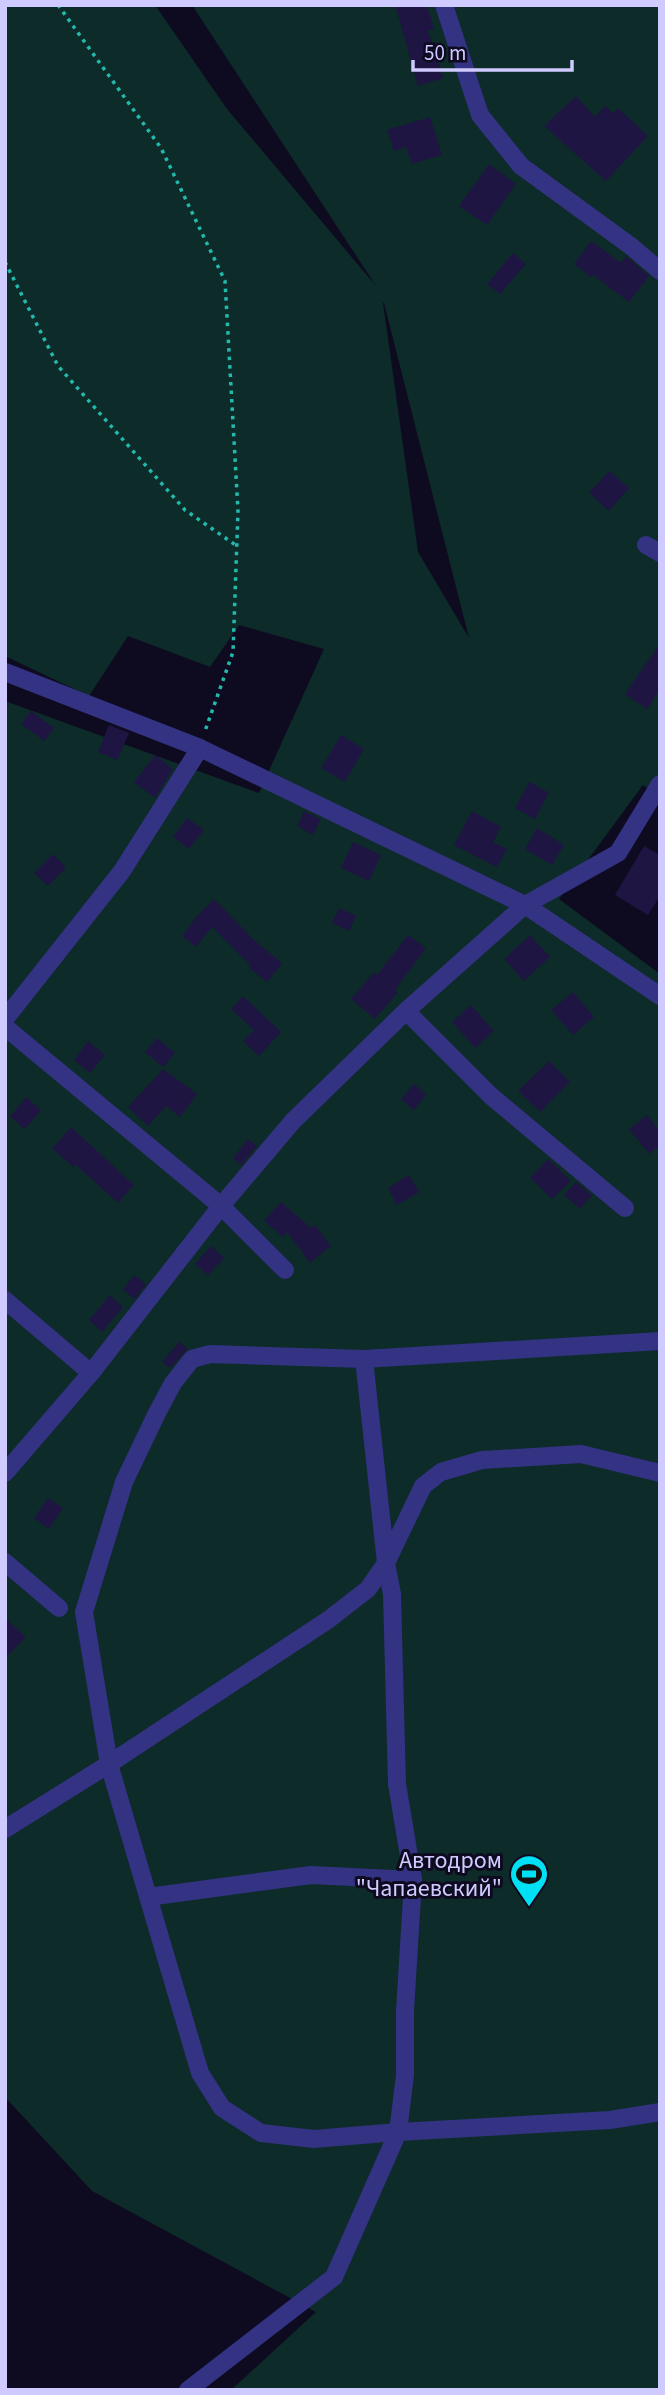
<svg xmlns="http://www.w3.org/2000/svg" width="665" height="2395" font-family="'Source Sans 3',sans-serif">
  <style>
    .green { fill: #0d2b29; fill-rule: evenodd }
    .building { fill: #1e1543 }
    .lines { fill: none; stroke-linecap: round; stroke-linejoin: round }
    .path { stroke: #23baae; stroke-width: 3.5; stroke-dasharray: 3.5 5; stroke-linecap: butt }
    .minor { stroke: #333283; stroke-width: 18 }
    .labels { text-anchor: middle; stroke-width: 6; stroke-linejoin: round; paint-order: stroke }
    .poi-label { font-size: 24px; fill: #cfcaff; stroke: #0e0b20; text-anchor: end }
  </style>
  <rect width="100%" height="100%" fill="#0e0b20"/>
  <path class="green" d="M5 5H155L227 109 376 286 192 5H660V796L643 785 559 899 660 974V2390H231L316 2312 92 2191 5 2097V701L259 793 324 649 239 625 210 667 128 636 89 696 5 656ZM383 303H384L469 638 418 552Z"/>
  <g class="building">
    <path d="M395 5H427L434 29 428 31 443 78 418 86Z"/>
    <path d="M576 96 595 117 605 106 613 113 618 108 648 136 606 181 544 126Z"/>
    <path d="M430 117 442 155 412 164 406 147 394 151 387 130Z"/>
    <path d="M489 164 516 184 487 225 459 206Z"/>
    <path d="M591 241 621 263 626 256 649 276 629 302 593 275 591 277 574 264Z"/>
    <path d="M513 253 526 264 500 294 487 284Z"/>
    <path d="M609 471 629 488 609 511 589 493Z"/>
    <path d="M660 643V689L647 709 625 694Z"/>
    <path d="M31 711 54 728 44 741 21 724Z"/>
    <path d="M109 725 129 733 117 760 98 752Z"/>
    <path d="M341 735 364 749 345 782 321 768Z"/>
    <path d="M155 755 173 769 155 798 134 782Z"/>
    <path d="M529 782 549 793 535 819 515 808Z"/>
    <path d="M304 811 321 819 313 835 297 826Z"/>
    <path d="M472 811 501 827 493 842 507 849 497 867 454 845Z"/>
    <path d="M187 818 204 830 189 849 173 837Z"/>
    <path d="M537 828 564 845 552 865 525 849Z"/>
    <path d="M353 842 381 855 369 881 341 868Z"/>
    <path d="M644 846 660 855V896L648 915 615 895Z"/>
    <path d="M53 854 66 867 48 886 34 873Z"/>
    <path d="M214 899 255 941 282 963 267 982 249 968 250 965 212 927 196 947 182 936 197 916Z"/>
    <path d="M339 908 356 916 349 931 332 923Z"/>
    <path d="M408 935 426 948 395 990 398 992 375 1019 351 999 374 972 377 975Z"/>
    <path d="M530 935 550 957 524 981 504 959Z"/>
    <path d="M573 992 594 1017 573 1035 551 1010Z"/>
    <path d="M243 996 281 1032 259 1056 243 1041 254 1030 231 1009Z"/>
    <path d="M471 1005 494 1031 475 1048 452 1022Z"/>
    <path d="M157 1038 175 1053 163 1067 145 1052Z"/>
    <path d="M88 1041 105 1055 90 1073 74 1060Z"/>
    <path d="M549 1061 570 1082 540 1112 518 1091Z"/>
    <path d="M163 1069 197 1094 180 1117 166 1106 148 1126 128 1107Z"/>
    <path d="M414 1084 426 1095 414 1110 401 1099Z"/>
    <path d="M26 1097 41 1110 25 1129 10 1117Z"/>
    <path d="M647 1115 660 1132V1145L649 1154 629 1129Z"/>
    <path d="M71 1127 134 1185 118 1203 76 1165 74 1167 52 1149Z"/>
    <path d="M248 1139 257 1146 241 1165 233 1158Z"/>
    <path d="M548 1159 571 1181 552 1199 530 1178Z"/>
    <path d="M409 1175 419 1192 397 1205 388 1188Z"/>
    <path d="M576 1182 592 1195 580 1209 564 1195Z"/>
    <path d="M281 1202 311 1228 315 1225 331 1246 310 1263 287 1232 283 1237 264 1221Z"/>
    <path d="M211 1246 224 1258 208 1275 195 1264Z"/>
    <path d="M134 1275 146 1284 135 1299 123 1290Z"/>
    <path d="M110 1295 123 1307 102 1332 89 1320Z"/>
    <path d="M179 1342 188 1349 170 1368 162 1362Z"/>
    <path d="M48 1498 63 1508 49 1529 34 1518Z"/>
    <path d="M5 1618 26 1637 5 1658Z"/>
  </g>
  <g class="lines">
    <g class="path">
      <path d="M58 5 161 148 225 281 238 511 233 652 205 731"/>
      <path d="M5 262 58 366 185 510 237 546"/>
    </g>
    <g class="minor">
      <path d="M444 5 480 115 521 166 632 247 660 271"/>
      <path d="M646 545 660 553"/>
      <path d="M5 672 200 748 525 905 660 996"/>
      <path d="M406 1011 491 1096 625 1208"/>
      <path d="M5 1019 122 871 200 748"/>
      <path d="M5 1027 221 1206 285 1270"/>
      <path d="M5 1300 91 1373"/>
      <path d="M364 1359 386 1563 392 1594 397 1784 413 1880 405 2011V2075L398 2132 314 2139 261 2133 222 2108 200 2073 109 1764 328 1620 368 1589 386 1563 423 1486 441 1472 482 1460 581 1454 660 1473"/>
      <path d="M5 1473 91 1373 221 1206 293 1121 406 1011 525 905 618 853 660 784"/>
      <path d="M5 1562 59 1608"/>
      <path d="M5 1829 109 1764 84 1612 124 1482 157 1413 173 1383 192 1359 210 1354 364 1359 660 1341"/>
      <path d="M148 1897 311 1875 413 1880"/>
      <path d="M188 2390 334 2277 398 2132 610 2120 660 2112"/>
    </g>
  </g>
  <defs>
    <symbol id="stadium-pin" viewBox="-11 -11 22 30"><path d="M0 17L-7.5 6A9.5 9.5 0 1 1 7.5 6Z" fill="#00e0f5" stroke="#0e0b20"/><path d="M0-5a6.5 5 0 1 0 0 10a6.5 5 0 1 0 0-10ZM-3.5-1.8h7v3.6h-7Z" fill="#111"/></symbol>
  </defs>
  <g fill-rule="evenodd">
    <use href="#stadium-pin" x="507" y="1852" width="44" height="60"/>
  </g>
  <g class="labels">
    <g class="poi-label">
      <text x="502" y="1868">Автодром<tspan x="502" dy="28">"Чапаевский"</tspan></text>
    </g>
  </g>
  <rect width="665" height="2395" fill="none" stroke="#cfcaff" stroke-width="14"/>
  <path d="M413 60v10h159v-10" fill="none" stroke="#cfcaff" stroke-width="3.5"/>
  <text x="424" y="60" font-size="21" fill="#cfcaff" stroke="#0e0b20" stroke-width="5" paint-order="stroke">50 m</text>
</svg>
